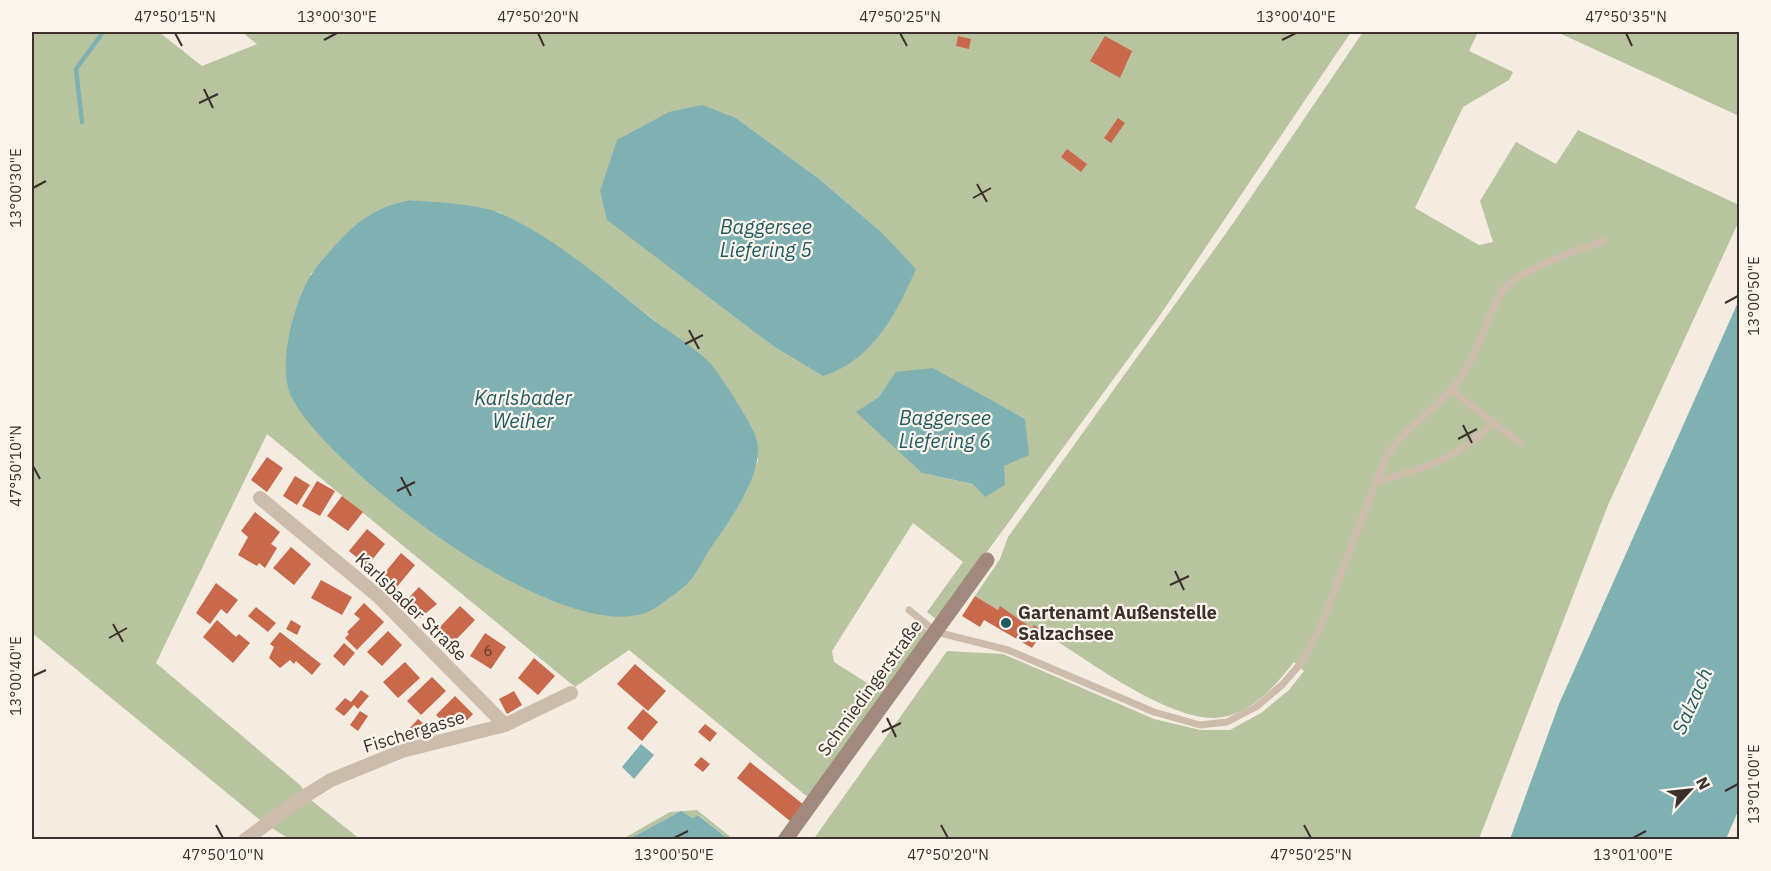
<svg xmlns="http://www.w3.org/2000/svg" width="1771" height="871" font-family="'IBM Plex Sans',sans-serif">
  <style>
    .green { fill: #b8c4a0; fill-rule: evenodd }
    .water { fill: #7fb0b2 }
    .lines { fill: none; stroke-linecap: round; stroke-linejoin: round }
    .stream { stroke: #7fb0b2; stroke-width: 4.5 }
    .building { fill: #c8694b }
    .lane { stroke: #cdbbac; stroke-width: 7 }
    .street { stroke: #cdbbac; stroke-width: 14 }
    .secondary { stroke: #a18a7d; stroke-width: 15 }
    .ticks { fill: none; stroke: #3b302b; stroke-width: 2 }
    .poi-dot { fill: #1f5a5e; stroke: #fbf5ee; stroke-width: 2 }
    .labels { text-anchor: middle; stroke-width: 4.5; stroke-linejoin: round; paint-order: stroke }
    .number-label { font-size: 15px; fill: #5e3e33 }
    .street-label { font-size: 18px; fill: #3b302b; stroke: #fbf5ee }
    .poi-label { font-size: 18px; font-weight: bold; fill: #3b302b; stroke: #fbf5ee; text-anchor: start }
    .water-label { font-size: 20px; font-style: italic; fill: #1f5a5e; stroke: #fbf5ee }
    .neatline { fill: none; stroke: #3b302b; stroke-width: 2 }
    .ticks-label { font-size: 15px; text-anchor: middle; fill: #3b302b }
  </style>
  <rect width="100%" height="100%" fill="#f4ebe1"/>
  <g class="green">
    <path d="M32 32H159L202 66 257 44 242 32H1351L1156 321 937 620 927 612 963 562 913 523 832 651 834 662 872 686 918 624 929 632 810 799 629 650 575 687 267 434 156 663 300 785 311 800 361 840 289 839 260 820 32 633ZM736 118 818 178 879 230 823 376 776 348 719 303ZM409 200 499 212 601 278 711 365 757 439 758 461 746 492 687 584 310 275C342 237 358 213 409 200ZM879 397 986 398 1025 419 1004 466 973 484 922 473 857 412Z"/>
    <path d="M1363 32H1478L1469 51 1513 72 1509 80 1463 107 1415 208 1479 245 1493 242 1480 201 1516 142 1556 164 1578 130 1739 205V221L1608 505 1479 839 813 840 947 651 1003 654 1154 719 1200 730H1230L1261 713 1289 690 1304 671 1294 662C1276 685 1253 712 1223 717 1173 727 1078 653 1034 626L1032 628 1001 607 998 610 975 596 1000 559 1008 537 1234 222Z"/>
    <path d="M1557 32H1739V116Z"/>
    <path d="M697 810 733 839H728L699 815 693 818 681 811 629 839 621 840 670 812Z"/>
  </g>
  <g class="water">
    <path d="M702 105 736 118 818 178 879 230 916 269C896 314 873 360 823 376L776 348 607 220 600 191 617 140 669 112Z"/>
    <path d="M409 200C432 202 482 204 502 214 556 239 605 281 651 318 670 333 693 346 710 363 720 374 751 423 756 437 768 471 726 525 708 552 701 563 695 577 685 586 677 593 667 599 658 606 580 664 329 471 292 398 275 366 296 291 318 265 348 230 363 211 409 200Z"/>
    <path d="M1739 300V809L1726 839H1510L1559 704Z"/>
    <path d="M933 368 1025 419 1029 455 1004 466 1005 485 985 497 973 484 922 473 856 412 879 397 896 372Z"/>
    <path d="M641 744 654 755 634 779 622 767Z"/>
    <path d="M681 811 693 818 698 815 728 839H629Z"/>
  </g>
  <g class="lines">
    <path class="stream" d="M82 122 76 69 101 35 100 32"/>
  </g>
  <g class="building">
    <path d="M958 36 971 39 969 49 956 46Z"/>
    <path d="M1105 36 1132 51 1120 78 1090 61Z"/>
    <path d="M1118 118 1125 123 1111 143 1104 138Z"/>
    <path d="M1067 149 1087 164 1081 172 1061 157Z"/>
    <path d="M267 457 283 468 267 492 251 480Z"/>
    <path d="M295 476 310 485 297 505 283 496Z"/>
    <path d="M317 481 335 491 320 516 302 506Z"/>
    <path d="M342 496 363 512 348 531 327 516Z"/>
    <path d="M255 512 280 532 271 544 277 548 265 568 259 563 257 566 238 555 248 537 241 531Z"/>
    <path d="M367 529 385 544 367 566 349 551Z"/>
    <path d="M291 547 311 564 294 585 273 568Z"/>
    <path d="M401 553 415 565 396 588 382 576Z"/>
    <path d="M321 580 352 597 342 615 311 598Z"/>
    <path d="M216 583 238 600 227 614 221 609 210 624 196 613Z"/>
    <path d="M419 587 437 604 420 618 404 603Z"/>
    <path d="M975 596 998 610 1000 606 1032 628 1034 625 1043 631 1032 648 984 620 980 627 962 616Z"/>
    <path d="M364 603 384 622 357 650 345 638 349 634 347 632 360 619 354 614Z"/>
    <path d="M460 606 475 620 451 645 436 631Z"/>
    <path d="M256 607 276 623 268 632 248 616Z"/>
    <path d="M217 620 236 637 239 634 250 643 233 663 203 637Z"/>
    <path d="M291 620 301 626 297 635 286 629Z"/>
    <path d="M388 631 402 645 382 666 367 652Z"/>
    <path d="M280 632 321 664 312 675 296 661 294 664 290 660 280 668 269 658 274 647 270 644Z"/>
    <path d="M485 633 506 647 491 669 470 656Z"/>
    <path d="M344 643 355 653 344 666 333 656Z"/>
    <path d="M534 658 555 676 538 695 518 678Z"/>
    <path d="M405 662 420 678 398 698 383 682Z"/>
    <path d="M635 664 666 691 648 711 617 684Z"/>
    <path d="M432 677 446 691 421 715 407 701Z"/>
    <path d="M361 690 369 696 358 709 354 705 344 716 335 709 345 698 351 702Z"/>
    <path d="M514 691 522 705 507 714 499 699Z"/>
    <path d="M455 696 473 714 462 725 456 719 448 727 436 715Z"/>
    <path d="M643 709 658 722 642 741 627 728Z"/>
    <path d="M360 711 368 716 358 731 350 725Z"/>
    <path d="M418 719 436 734 417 739 408 730Z"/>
    <path d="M705 724 717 733 710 742 698 732Z"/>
    <path d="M701 757 710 764 703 772 694 765Z"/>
    <path d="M750 762 804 805 790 821 737 778Z"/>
  </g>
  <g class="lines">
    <g class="lane">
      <path d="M1451 390 1520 443"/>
      <path d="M1377 482C1427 467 1456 460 1494 422"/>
      <path d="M909 610 936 632 1008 650 1154 712 1200 725 1227 722 1256 707 1282 685 1301 663 1319 630 1385 459C1405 426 1434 412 1457 383 1478 356 1484 322 1501 293 1514 271 1578 250 1603 241"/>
    </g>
    <g class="street">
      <path d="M260 498 378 596 505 725"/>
      <path d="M245 840 297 801 331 780 402 751 505 725 571 693"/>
    </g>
    <path class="secondary" d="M785 840 987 560"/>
  </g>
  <path class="ticks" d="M175 33 182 46M538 33 544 46M900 33 907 46M1626 33 1632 46M324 40 337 33M1282 40 1296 33M204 89 213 108M199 103 218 94M977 184 987 202M33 188 46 181M973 198 991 188M1725 303 1738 296M689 330 699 349M685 344 703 335M1463 425 1472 443M1458 439 1477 429M33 466 40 479M401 477 411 496M397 491 415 482M1175 571 1184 590M1170 585 1189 576M113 624 123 642M109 638 127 628M33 676 46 670M887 718 896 737M882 732 901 723M1725 791 1738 784M216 825 223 838M941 825 948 838M1304 825 1311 838M674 838 688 831M1633 838 1646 831"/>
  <circle class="poi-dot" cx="1006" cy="623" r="6"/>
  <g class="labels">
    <g class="number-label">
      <text x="488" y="656">6</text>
    </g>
    <g class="street-label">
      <text transform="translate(411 607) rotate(44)" y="6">Karlsbader Straße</text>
      <text transform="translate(870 688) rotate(-54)" y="6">Schmiedingerstraße</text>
      <text transform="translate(414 732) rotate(-17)" y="6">Fischergasse</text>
    </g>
    <g class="poi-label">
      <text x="1018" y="619">Gartenamt Außenstelle<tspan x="1018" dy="21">Salzachsee</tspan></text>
    </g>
    <g class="water-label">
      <text x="766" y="234">Baggersee<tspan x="766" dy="23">Liefering 5</tspan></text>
      <text x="523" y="405">Karlsbader<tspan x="523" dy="23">Weiher</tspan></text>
      <text x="945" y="425">Baggersee<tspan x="945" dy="23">Liefering 6</tspan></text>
      <text transform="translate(1692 701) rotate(-66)" y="7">Salzach</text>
    </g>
  </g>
  <rect width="1771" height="871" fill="none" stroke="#fbf5ee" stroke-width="66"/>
  <g transform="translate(1690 790) rotate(63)" stroke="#fbf5ee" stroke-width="4.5" paint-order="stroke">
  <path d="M0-4.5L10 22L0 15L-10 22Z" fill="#3b302b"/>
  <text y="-9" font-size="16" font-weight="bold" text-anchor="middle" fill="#3b302b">N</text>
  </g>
  <rect x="33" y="33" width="1705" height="805" class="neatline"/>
  <g class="ticks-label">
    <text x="175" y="22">47°50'15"N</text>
    <text x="337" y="22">13°00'30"E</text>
    <text x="538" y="22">47°50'20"N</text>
    <text x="900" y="22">47°50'25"N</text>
    <text x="1296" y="22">13°00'40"E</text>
    <text x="1626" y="22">47°50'35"N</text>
    <text transform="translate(16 188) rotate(-90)" y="5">13°00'30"E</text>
    <text transform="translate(1754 296) rotate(-90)" y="5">13°00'50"E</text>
    <text transform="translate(16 466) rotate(-90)" y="5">47°50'10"N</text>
    <text transform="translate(16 676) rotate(-90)" y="5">13°00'40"E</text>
    <text transform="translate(1754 784) rotate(-90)" y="5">13°01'00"E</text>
    <text x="223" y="860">47°50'10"N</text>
    <text x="674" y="860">13°00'50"E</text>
    <text x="948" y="860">47°50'20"N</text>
    <text x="1311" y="860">47°50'25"N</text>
    <text x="1633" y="860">13°01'00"E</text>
  </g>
</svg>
